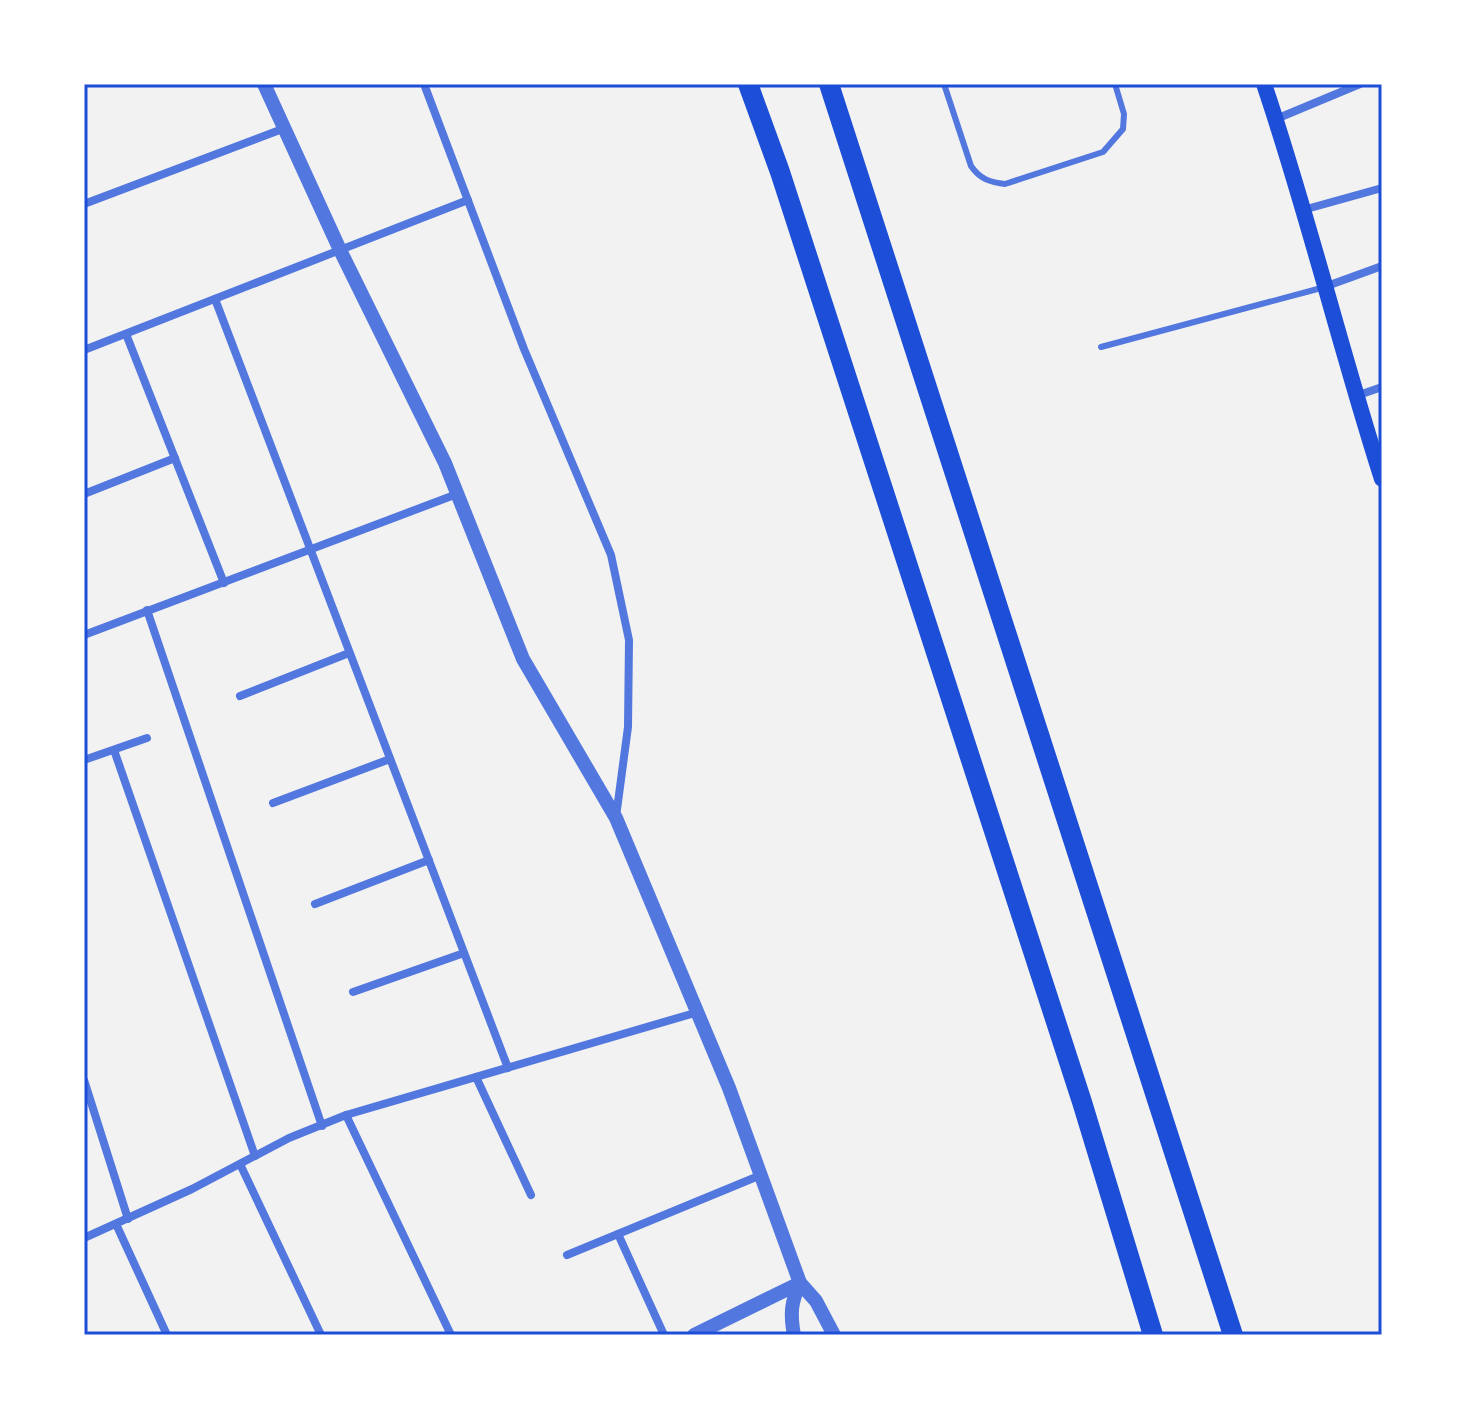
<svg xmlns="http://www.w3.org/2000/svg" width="1466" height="1419" font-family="Commissioner,sans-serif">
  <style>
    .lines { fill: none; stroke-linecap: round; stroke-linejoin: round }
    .service { stroke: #5277de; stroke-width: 6 }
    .minor { stroke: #5277de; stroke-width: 8 }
    .tertiary { stroke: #5277de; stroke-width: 14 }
    .secondary { stroke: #1d4ed8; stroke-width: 16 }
    .primary { stroke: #1d4ed8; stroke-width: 20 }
    .neatline { fill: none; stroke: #1d4ed8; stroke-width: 3 }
  </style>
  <rect width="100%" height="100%" fill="#f2f2f2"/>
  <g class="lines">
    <g class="service">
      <path d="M944 84 971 166C980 179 989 182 1005 184L1103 152 1123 129 1124 114 1115 84"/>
      <path d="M1101 347 1325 287"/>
    </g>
    <g class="minor">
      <path d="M424 84 524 349 611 555 629 640 628 727 616 817"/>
      <path d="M1276 119 1360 84"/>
      <path d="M84 204 285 128"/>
      <path d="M1303 210 1382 188"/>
      <path d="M1327 286 1382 266"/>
      <path d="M215 299 508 1068"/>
      <path d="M126 334 224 583"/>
      <path d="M84 350 468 200"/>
      <path d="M1356 396 1382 387"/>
      <path d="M84 494 175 458"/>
      <path d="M147 610 322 1126"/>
      <path d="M84 635 457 494"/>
      <path d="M240 696 349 653"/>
      <path d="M114 750 255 1156"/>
      <path d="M84 760 147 738"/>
      <path d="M273 803 390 759"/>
      <path d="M315 904 429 860"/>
      <path d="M353 992 464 953"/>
      <path d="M476 1077 531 1195"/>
      <path d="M84 1080 128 1219"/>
      <path d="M346 1115 451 1335"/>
      <path d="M240 1164 321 1335"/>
      <path d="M116 1224 167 1335"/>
      <path d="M618 1234 664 1335"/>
      <path d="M84 1238 192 1189 289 1138 346 1115 698 1012"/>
      <path d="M567 1255 761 1175"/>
    </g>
    <g class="tertiary">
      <path d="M264 84 340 250 445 463 523 659 616 818 729 1088 800 1283 816 1301 834 1335"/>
      <path d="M694 1335 800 1283"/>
      <path d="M794 1335C790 1314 791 1302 800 1283"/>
    </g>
    <path class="secondary" d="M1264 84C1308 214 1340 348 1382 479"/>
    <g class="primary">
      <path d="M748 84 780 172 1082 1102 1153 1335"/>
      <path d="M829 84 1233 1335"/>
    </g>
  </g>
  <rect width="1466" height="1419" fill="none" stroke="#ffffff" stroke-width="172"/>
  <rect x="86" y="86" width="1294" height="1247" class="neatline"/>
</svg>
